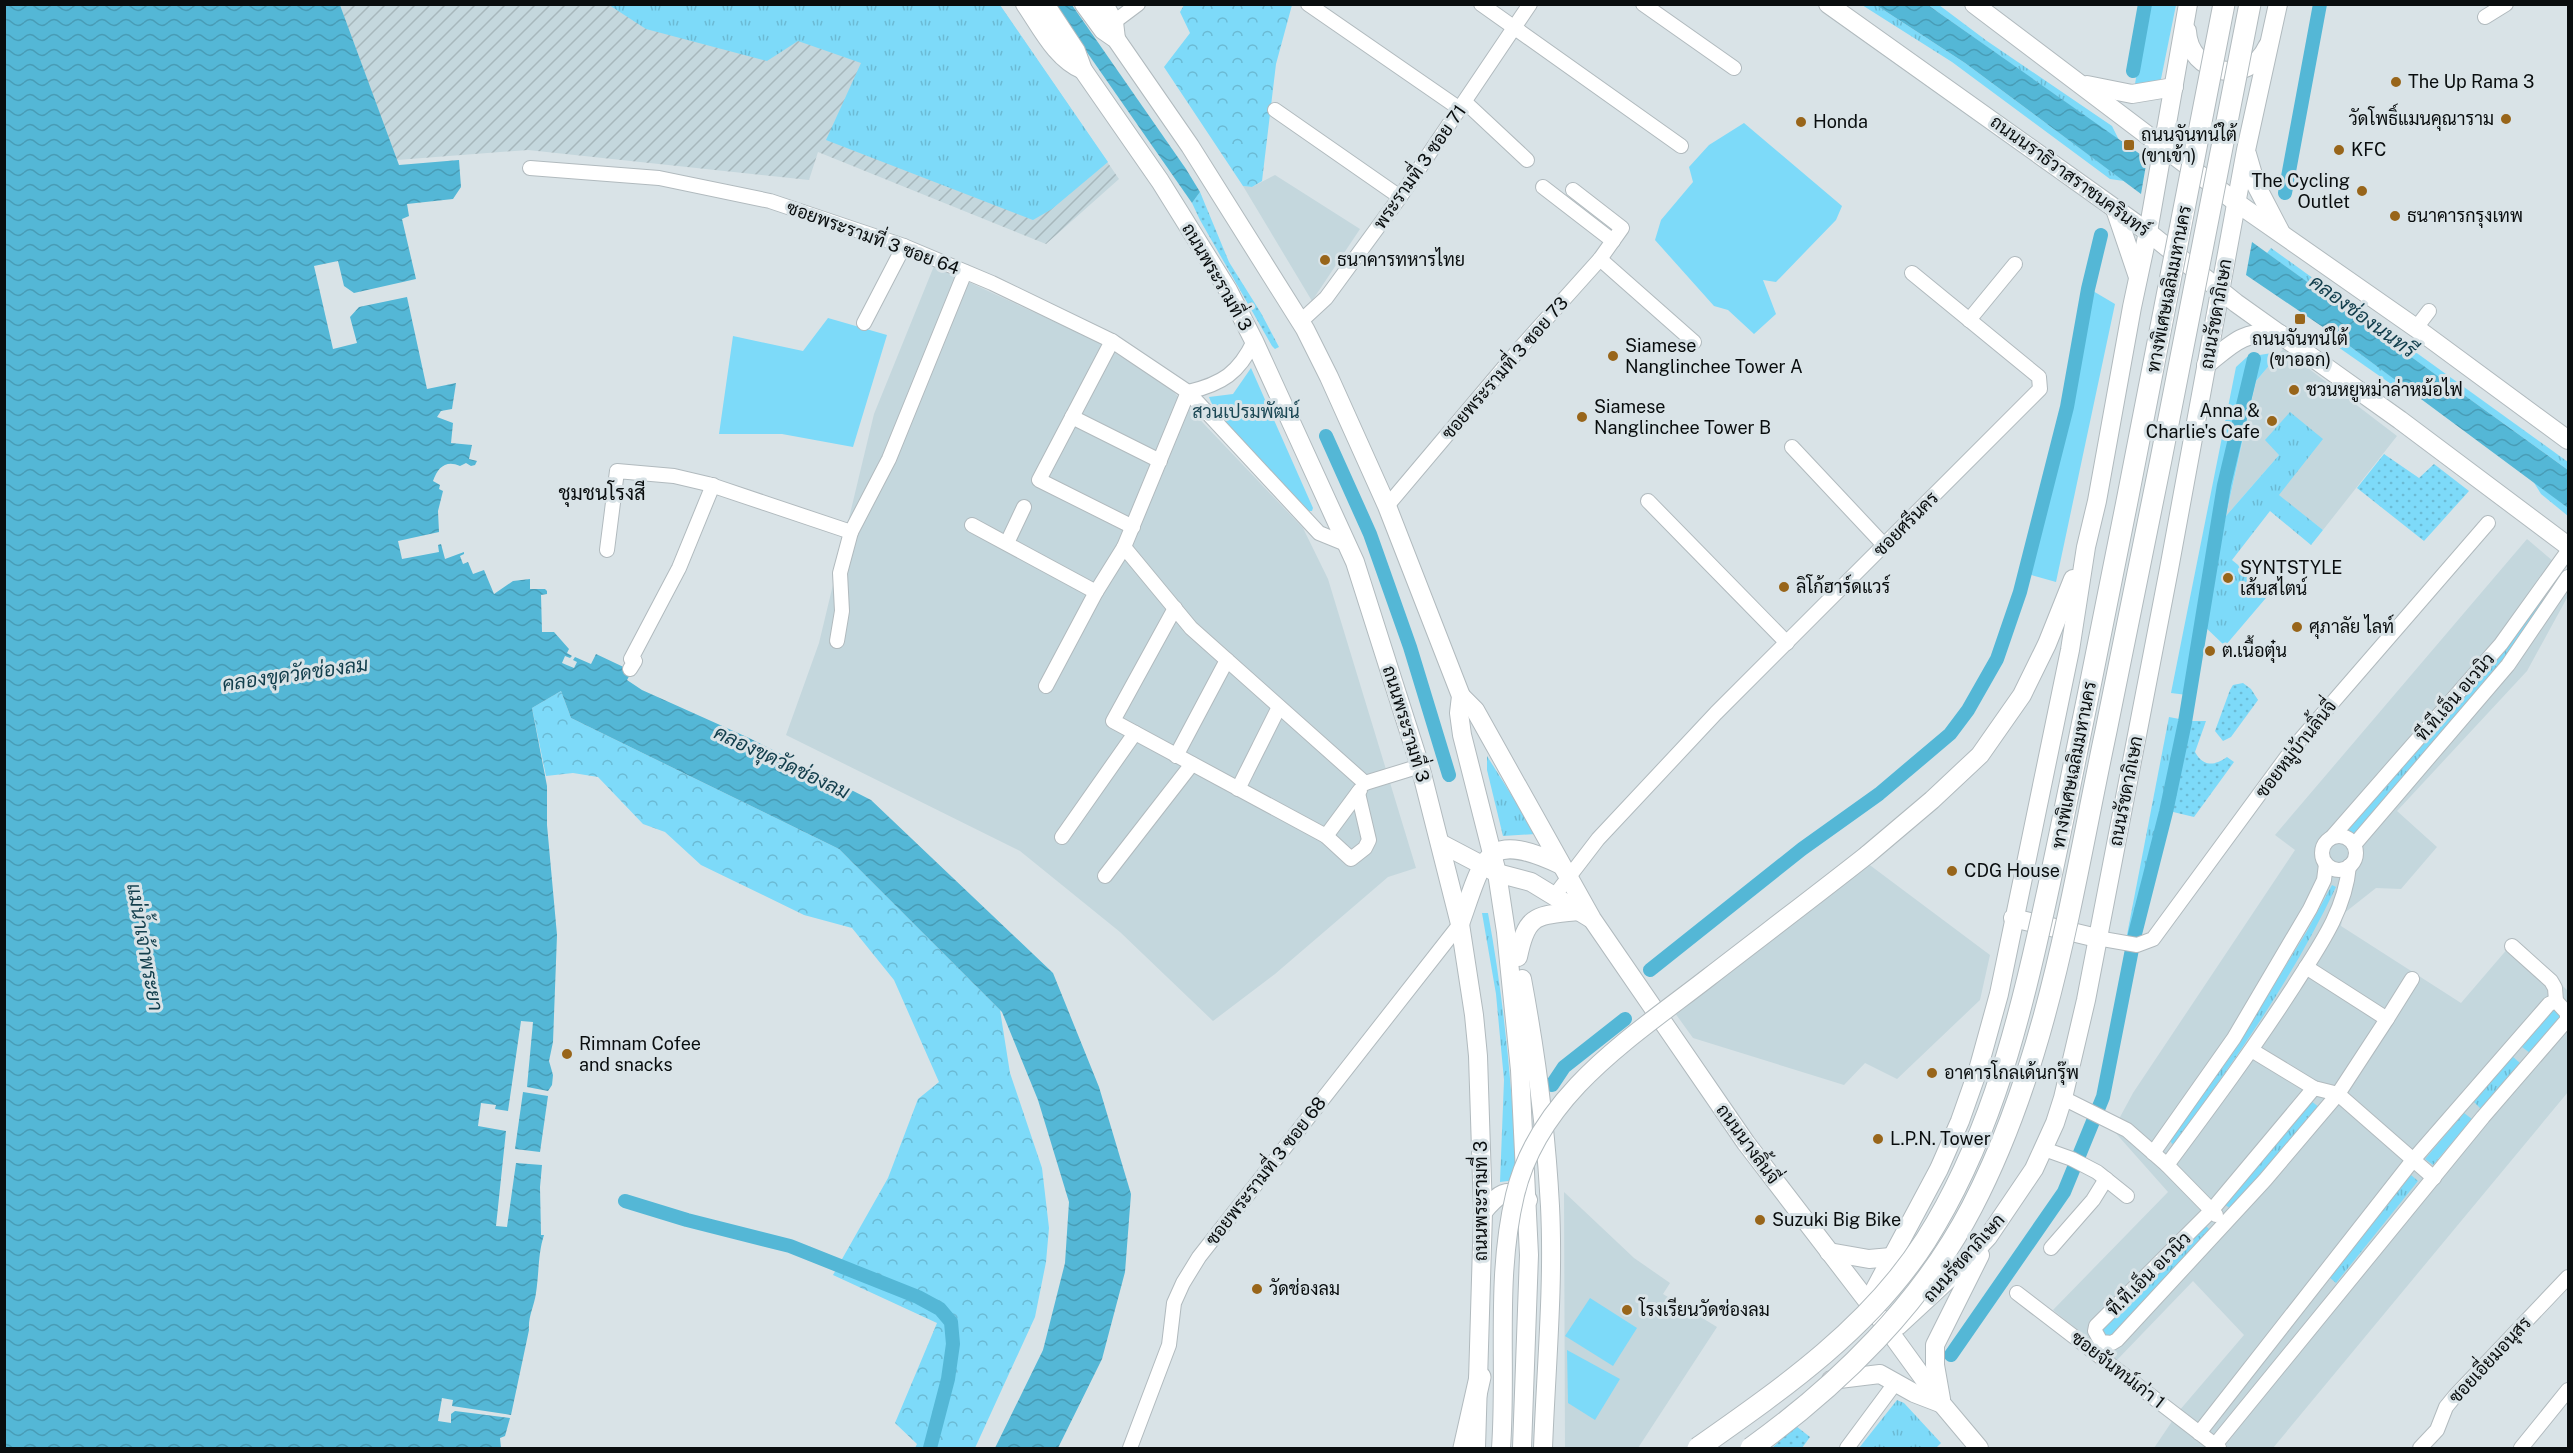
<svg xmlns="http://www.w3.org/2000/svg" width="2573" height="1453" font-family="'Public Sans',Sarabun,sans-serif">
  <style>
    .built { fill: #c4d7dd }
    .industrial { fill: url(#industrial-furrows) }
    .grass { fill: url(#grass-tufts) }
    .forest { fill: url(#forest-crowns) }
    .park { fill: #7ddaf9 }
    .garden { fill: url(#garden-dots) }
    .water { fill: url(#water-waves) }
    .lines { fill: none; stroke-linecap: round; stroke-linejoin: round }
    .canal { stroke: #54b7d6; stroke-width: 14 }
    .minor-casing { stroke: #b1babe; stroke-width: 16 }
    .major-casing { stroke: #b1babe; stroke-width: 20 }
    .highway-casing { stroke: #b1babe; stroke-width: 23 }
    .minor { stroke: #fff; stroke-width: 14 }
    .major { stroke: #fff; stroke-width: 18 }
    .highway { stroke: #fff; stroke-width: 21 }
    .major-bridge-casing { stroke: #b1babe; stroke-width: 20; stroke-linecap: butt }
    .highway-bridge-casing { stroke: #b1babe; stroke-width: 23; stroke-linecap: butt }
    .major-bridge { stroke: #fff; stroke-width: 18 }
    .highway-bridge { stroke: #fff; stroke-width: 21 }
    .poi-dot { fill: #98651a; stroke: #d9e3e7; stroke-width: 2 }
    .labels { text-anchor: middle; stroke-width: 6; stroke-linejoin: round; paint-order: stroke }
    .poi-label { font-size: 18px; fill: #090d0e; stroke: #d9e3e7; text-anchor: start }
    .street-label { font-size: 18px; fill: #090d0e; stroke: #d9e3e7 }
    .park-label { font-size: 18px; fill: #1c4855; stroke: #d9e3e7 }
    .water-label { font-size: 20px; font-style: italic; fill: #123e4c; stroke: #d9e3e7 }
    .neighbourhood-label { font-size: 20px; fill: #090d0e; stroke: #d9e3e7 }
  </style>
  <defs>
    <pattern id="industrial-furrows" width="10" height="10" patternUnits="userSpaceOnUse" patternTransform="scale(1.5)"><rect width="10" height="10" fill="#c4d7dd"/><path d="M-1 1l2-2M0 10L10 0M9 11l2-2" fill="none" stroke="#a7b7bc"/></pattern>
    <pattern id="grass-tufts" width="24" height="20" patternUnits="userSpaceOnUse" patternTransform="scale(1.5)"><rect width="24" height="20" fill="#7ddaf9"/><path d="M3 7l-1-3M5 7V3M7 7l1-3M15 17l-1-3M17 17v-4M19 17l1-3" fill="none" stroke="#6bbad4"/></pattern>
    <pattern id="forest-crowns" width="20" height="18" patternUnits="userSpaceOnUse" patternTransform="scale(1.5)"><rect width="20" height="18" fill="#7ddaf9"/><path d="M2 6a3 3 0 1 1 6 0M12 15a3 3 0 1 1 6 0" fill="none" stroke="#6bbad4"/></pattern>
    <pattern id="garden-dots" width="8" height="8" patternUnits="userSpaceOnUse" patternTransform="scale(1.5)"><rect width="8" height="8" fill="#7ddaf9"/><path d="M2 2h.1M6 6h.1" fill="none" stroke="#6bbad4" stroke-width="1.8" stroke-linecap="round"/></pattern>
    <pattern id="water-waves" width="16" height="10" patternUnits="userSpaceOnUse" patternTransform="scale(1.5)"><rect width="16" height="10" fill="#54b7d6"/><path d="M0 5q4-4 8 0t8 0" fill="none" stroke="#489cb6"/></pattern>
  </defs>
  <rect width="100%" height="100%" fill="#d9e3e7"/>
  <g class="built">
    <path d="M1275 175 1360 229 1312 301 1243 186 1252 187Z"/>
    <path d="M934 266 1094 340 1167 385 1303 528 1328 579 1416 868 1388 877 1275 974 1213 1021 1120 932 1020 851 786 735 819 643 874 414Z"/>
    <path d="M2283 349 2397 436 2323 530 2278 495 2279 455 2226 516 2256 381Z"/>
    <path d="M2527 539 2568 574V596L2527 671 2397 811 2437 847 2401 889 2376 888 2343 914 2341 926 2461 1003 2515 940 2568 991V1092L2273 1448H2154L2179 1411 2244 1335 2193 1281 2116 1361 2053 1310 2168 1192 2113 1130 2133 1093 2295 850 2275 835Z"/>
    <path d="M1867 863 1990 955 1980 1000 1897 1079 1865 1063 1844 1085 1693 1038 1675 1013Z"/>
    <path d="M1564 1192 1634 1258 1670 1283 1663 1294 1717 1327 1638 1448H1565Z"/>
  </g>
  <path class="industrial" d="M340 5H1000L1119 179 1046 244 818 152 809 180 528 150 397 160Z"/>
  <g class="grass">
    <path d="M609 5H1000L1108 162 1052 209 1033 220 826 140 861 63 798 41 767 61 646 29Z"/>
    <path d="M1862 5H1876L1965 63 2124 181 2110 179 1952 62Z"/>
    <path d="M1928 5H1939L1987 41 2112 126 2119 140Z"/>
    <path d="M2271 248 2568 462V470L2267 253Z"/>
    <path d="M2333 334 2404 386 2401 391 2328 340Z"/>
    <path d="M2290 412 2323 439 2279 495 2323 530 2311 545 2270 511 2232 560 2271 592 2225 646 2202 624 2226 516 2279 455 2265 440Z"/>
    <path d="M2533 481 2568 508V516L2541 494Z"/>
    <path d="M2540 600H2543L2546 604 2499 668 2357 832 2353 835 2349 834V828L2514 637Z"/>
    <path d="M2169 717 2190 721 2185 746 2137 940H2126Z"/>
    <path d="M1487 756 1536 834 1503 836 1487 770Z"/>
    <path d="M2332 885 2336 887C2292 980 2236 1058 2176 1142L2172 1144 2169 1137 2228 1060 2307 931Z"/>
    <path d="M1482 913H1488C1504 1000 1512 1086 1517 1175L1516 1180 1500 1182 1504 1080 1496 994Z"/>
    <path d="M2554 1008 2562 1014 2530 1053 2522 1047Z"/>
    <path d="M2512 1056 2520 1063 2481 1109 2474 1102Z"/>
    <path d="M2311 1101 2319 1107 2231 1209 2224 1204Z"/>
    <path d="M2464 1113 2472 1119 2433 1165 2425 1159Z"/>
    <path d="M2411 1175 2418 1181 2336 1283 2329 1277Z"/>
    <path d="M2204 1224 2212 1232 2113 1338 2108 1339 2099 1331Z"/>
    <path d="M1897 1400 1904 1403 1941 1443 1936 1448H1859Z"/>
  </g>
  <g class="forest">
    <path d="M1184 5H1292L1276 64 1262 181 1252 187 1243 186 1164 67 1190 33 1180 12Z"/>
    <path d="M561 691 571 718 839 849 1000 1010 1010 1073 1042 1168 1049 1228 1046 1262 1035 1317 975 1448H915L917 1444 895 1423 937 1323 833 1275 888 1178 918 1099 939 1082 894 980 852 928 804 915 701 865 665 832 643 824 598 777 573 773 546 776 532 708Z"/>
  </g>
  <g class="park">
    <path d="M2148 5H2176L2161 79 2153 86 2135 84Z"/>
    <path d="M1744 123 1842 206 1836 220 1776 282 1763 280 1776 314 1754 334 1728 310 1714 306 1655 240 1661 220 1693 182 1689 167 1709 145Z"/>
    <path d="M2093 291 2115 304 2056 582 2028 574 2076 376Z"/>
    <path d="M828 318 887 335 853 447 782 434H719L733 336 803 351Z"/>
    <path d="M2272 353 2278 355 2256 381 2249 410 2187 695 2171 693 2236 367 2247 357Z"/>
    <path d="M1251 368 1313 508 1312 511H1309C1284 486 1219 426 1209 397L1233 394Z"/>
    <path d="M1590 1298 1637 1328 1613 1366 1565 1336Z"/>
    <path d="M1567 1350 1620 1379 1595 1420 1568 1403Z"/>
  </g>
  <g class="garden">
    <path d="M1200 192 1229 262 1261 313 1279 347 1275 349 1272 346 1200 220 1192 203Z"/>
    <path d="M2384 454 2419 478 2434 464 2469 491 2424 541 2357 488Z"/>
    <path d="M2243 683 2251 689 2258 700 2231 737 2223 741 2215 731 2230 690 2233 685Z"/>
    <path d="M2190 721H2206L2195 752C2203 767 2215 766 2227 757L2234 762 2194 817 2169 811Z"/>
    <path d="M1796 1426 1810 1437 1802 1448H1772Z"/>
  </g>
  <g class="water">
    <path d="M5 5H340L399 165 459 160 461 187 453 199 407 204 409 216 402 219 416 279 354 293 344 286 338 261 314 266 333 349 357 343 350 317 359 307 407 297 427 389 456 383 452 409 441 411 437 417 453 423 451 443 472 445 469 459 477 461 475 465 471 466 466 463 460 466C446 460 438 467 433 481L440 485 439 489 443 491 438 511 439 532 398 541 402 559 439 552 438 545 441 544 445 559 464 552V554L460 556 463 564 468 562 473 574 484 570 494 594 513 581 530 579V589H545L547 591V594L541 595 542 632H554L569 649 567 653 572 656 570 658 565 656 562 663 574 668 577 662 573 660 575 657 591 664 596 654 632 671 627 680 642 690 749 738 871 800 1053 973 1099 1087 1131 1194 1125 1272 1102 1359 1058 1448H995L1043 1350 1065 1263 1069 1202 1038 1100 1002 1012 839 849 571 718 561 691 532 708 547 786V825L557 935 553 1042 549 1061 553 1075 552 1085 548 1091 527 1087 533 1022 521 1021 508 1111 495 1109 496 1105 481 1103 478 1126 506 1131 496 1226 507 1227 516 1163 542 1165 540 1187 541 1235H544C538 1253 539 1274 536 1293 534 1307 528 1316 529 1330L511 1415 452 1406 453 1400 442 1398 438 1421 451 1423V1414L455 1411 510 1418 505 1436 500 1438 501 1448H5Z"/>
    <path d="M1054 5H1072L1186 169 1200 192 1192 203Z"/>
    <path d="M1876 5H1928L2147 159 2141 194 1965 63Z"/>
    <path d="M2252 242 2568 470V508L2336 336 2246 275Z"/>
    <path d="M523 1092 548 1096 540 1152 515 1149Z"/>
  </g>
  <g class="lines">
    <g class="canal">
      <path d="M2133 71 2145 4"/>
      <path d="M2285 193 2320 4"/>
      <path d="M1326 436 1370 534 1410 647 1449 775"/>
      <path d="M1650 970 1802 849 1879 794 1950 734 1968 710 1997 659 2020 592 2067 407 2088 289 2101 235"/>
      <path d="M1552 1085 1564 1067 1625 1019"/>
      <path d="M625 1201 687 1220 790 1246 918 1297 940 1309 951 1322 953 1344 948 1379 930 1448"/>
      <path d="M1951 1355 2064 1192 2103 1097 2135 934 2166 812 2185 722 2224 485 2254 359"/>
    </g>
    <defs>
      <g id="minor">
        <path d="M1308 4 1460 109"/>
        <path d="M1481 4 1681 146"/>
        <path d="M1643 4 1734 68"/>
        <path d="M2485 17 2506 4"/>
        <path d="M1114 22 1138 4"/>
        <path d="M1465 102 1527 160"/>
        <path d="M1275 110 1400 197"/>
        <path d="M530 168 659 178 770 201 904 246 992 283 1112 341 1188 392 1319 533 1346 544"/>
        <path d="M1543 187 1613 241"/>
        <path d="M1600 259 1694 342"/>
        <path d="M1969 320 2015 264"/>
        <path d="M1300 322 1326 298 1400 197 1530 4"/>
        <path d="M864 323 904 246"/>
        <path d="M2416 328 2429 311"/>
        <path d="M1112 341 1039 480 1133 527"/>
        <path d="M1188 392C1222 384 1239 373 1254 341"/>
        <path d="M1072 417 1160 461"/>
        <path d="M1792 447 1884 545"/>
        <path d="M1648 501 1787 643"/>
        <path d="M1387 506 1522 346 1600 259 1622 228 1573 190"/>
        <path d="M972 525 1096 592"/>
        <path d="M1007 543 1024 507"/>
        <path d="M1124 547 1191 628 1365 783"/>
        <path d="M607 550 617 471 674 476 708 484 851 532 889 459 965 272"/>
        <path d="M1175 608 1113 721 1326 836 1351 859 1365 848 1369 840 1358 793"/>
        <path d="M837 641 842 611 840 573 851 532"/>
        <path d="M630 669 635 661 631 659 679 568 713 485"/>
        <path d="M1046 686 1096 592 1124 547 1188 392"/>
        <path d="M1176 756 1227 660"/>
        <path d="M1365 783 1420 766"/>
        <path d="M1238 789 1279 707"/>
        <circle cx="2339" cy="853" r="17"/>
        <path d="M1326 836 1360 790"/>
        <path d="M1062 837 1135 733"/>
        <path d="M2332 837 2501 644 2568 551"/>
        <path d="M2354 845 2508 665 2568 577"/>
        <path d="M1105 876 1192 764"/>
        <path d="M1555 895 1598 839 1716 713 2040 389 2039 377 1912 273"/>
        <path d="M2097 938 2137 945 2153 939 2294 747 2488 523"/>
        <path d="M2512 946 2551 981 2555 988 2556 1001"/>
        <path d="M2306 967 2387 1019 2338 1094 2265 1180 2117 1340 2112 1343 2101 1342 2095 1331 2096 1326 2211 1211 2314 1088"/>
        <path d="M2387 1019 2412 979"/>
        <path d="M2253 1051 2314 1088 2338 1094 2434 1178"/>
        <path d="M2063 1098 2127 1130 2167 1165 2216 1215"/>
        <path d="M2044 1149 2072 1159 2097 1172 2127 1196"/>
        <path d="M2153 1153 2234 1038 2310 909 2324 880 2326 864"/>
        <path d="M2167 1165C2211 1106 2254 1048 2294 986 2318 948 2345 912 2349 866"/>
        <path d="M2051 1248 2093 1200 2106 1179"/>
        <path d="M2017 1293 2219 1448"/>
        <path d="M2199 1433 2413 1160 2549 1004 2556 1001 2567 1013V1020L2483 1117 2215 1445"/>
        <path d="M1130 1448 1169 1345 1174 1303 1183 1283 1199 1257 1460 924"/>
        <path d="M1847 1448 1896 1382"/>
        <path d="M2420 1448 2437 1430 2446 1407 2455 1396 2568 1277"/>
        <path d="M2521 1448 2568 1390"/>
      </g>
      <g id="major">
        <path d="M1025 4C1041 27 1056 59 1083 70"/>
        <path d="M1045 4 1076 51 1083 70 1160 181 1228 290 1254 341 1355 562 1420 766 1460 924 1474 1015 1478 1056 1483 1212 1476 1448"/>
        <path d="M1084 4 1103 30 1116 39 1190 146 1305 329 1329 377 1387 506 1461 696 1459 713 1462 735 1497 873 1506 932 1520 1070 1529 1255 1522 1448"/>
        <path d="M1104 4 1114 22 1116 39"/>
        <path d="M1828 4 2148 232 2236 303 2400 420 2568 546"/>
        <path d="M1974 4 2237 203 2416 328 2568 440"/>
        <path d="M2187 31C2189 75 2249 86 2267 47"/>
        <path d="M2087 85 2132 94 2174 87"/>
        <path d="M2247 154 2256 185 2280 231"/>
        <path d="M2115 209 2138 277"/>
        <path d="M2206 365C2233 343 2243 330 2280 334"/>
        <path d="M1461 696 1475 710 1592 919 1746 1143 1868 1302 1942 1404 1979 1448"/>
        <path d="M1440 843 1497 873 1531 882 1590 918"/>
        <path d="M1867 855 1932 800 1980 755 2022 695 2047 644 2073 579"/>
        <path d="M2013 918 2097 938"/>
        <path d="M1460 924C1484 857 1484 829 1561 865"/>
        <path d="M1518 957C1527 913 1536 916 1578 911"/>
        <path d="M1522 979C1536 1054 1546 1129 1550 1206 1554 1286 1546 1368 1543 1448"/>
        <path d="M1483 1212C1497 1195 1507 1185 1528 1200"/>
        <path d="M1829 1252 1869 1259 1891 1257"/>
        <path d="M1868 1302 1939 1169 1960 1121 1978 1070 1999 994 2070 650 2086 547 2097 501 2132 307 2148 232 2188 4"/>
        <path d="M1898 1326 1951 1277 1988 1237 2034 1169 2055 1123 2063 1098 2086 1000 2169 569 2246 150 2278 4"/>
        <path d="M1831 1380 1880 1374 1914 1393 1940 1403"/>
        <path d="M1941 1399 1935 1365V1345L1980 1255"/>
      </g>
      <path id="highway" d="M1464 1448 1480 1377"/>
    </defs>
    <use href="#minor" class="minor-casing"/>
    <use href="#major" class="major-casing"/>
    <use href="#highway" class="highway-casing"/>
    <use href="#minor" class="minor"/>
    <use href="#major" class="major"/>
    <use href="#highway" class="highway"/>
    <defs>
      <path id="major-bridge" d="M1501 1448C1507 1365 1495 1278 1515 1195 1539 1094 1632 1037 1709 977 1762 936 1815 896 1867 855"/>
      <g id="highway-bridge">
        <path d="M1698 1448C1782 1389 1870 1328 1926 1240 1985 1146 2014 1042 2038 935 2056 857 2071 779 2087 701 2134 469 2179 237 2224 4"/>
        <path d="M1751 1448C1839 1385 1922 1303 1972 1207 2049 1059 2072 891 2106 731 2156 489 2203 247 2250 4"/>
      </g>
    </defs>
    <use href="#major-bridge" class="major-bridge-casing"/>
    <use href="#highway-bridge" class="highway-bridge-casing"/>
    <use href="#major-bridge" class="major-bridge"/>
    <use href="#highway-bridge" class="highway-bridge"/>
  </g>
  <g class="poi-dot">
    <circle cx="2396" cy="82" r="6"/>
    <circle cx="2506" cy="119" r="6"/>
    <circle cx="1801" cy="122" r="6"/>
    <rect x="2123" y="139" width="12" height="12" rx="3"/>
    <circle cx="2339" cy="150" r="6"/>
    <circle cx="2362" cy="191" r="6"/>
    <circle cx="2395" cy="216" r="6"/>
    <circle cx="1325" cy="260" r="6"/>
    <rect x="2294" y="313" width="12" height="12" rx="3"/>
    <circle cx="1613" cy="356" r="6"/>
    <circle cx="2294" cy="390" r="6"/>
    <circle cx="1582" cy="417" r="6"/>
    <circle cx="2272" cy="421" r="6"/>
    <circle cx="2228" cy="578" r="6"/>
    <circle cx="1784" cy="587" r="6"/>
    <circle cx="2297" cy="627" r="6"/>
    <circle cx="2210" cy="651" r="6"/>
    <circle cx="1952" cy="871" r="6"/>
    <circle cx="567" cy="1054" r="6"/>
    <circle cx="1932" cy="1073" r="6"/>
    <circle cx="1878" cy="1139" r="6"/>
    <circle cx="1760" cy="1220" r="6"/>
    <circle cx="1257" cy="1289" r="6"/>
    <circle cx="1627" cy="1310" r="6"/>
  </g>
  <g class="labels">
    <g class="poi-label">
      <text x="2408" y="88">The Up Rama 3</text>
      <text x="2494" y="125" text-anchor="end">วัดโพธิ์แมนคุณาราม</text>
      <text x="1813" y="128">Honda</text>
      <text x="2141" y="141">ถนนจันทน์ใต้<tspan x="2141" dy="21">(ขาเข้า)</tspan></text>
      <text x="2351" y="156">KFC</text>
      <text x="2350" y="187" text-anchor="end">The Cycling<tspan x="2350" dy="21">Outlet</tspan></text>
      <text x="2407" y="222">ธนาคารกรุงเทพ</text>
      <text x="1337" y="266">ธนาคารทหารไทย</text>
      <text x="2300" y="345" text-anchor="middle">ถนนจันทน์ใต้<tspan x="2300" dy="21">(ขาออก)</tspan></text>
      <text x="1625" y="352">Siamese<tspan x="1625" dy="21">Nanglinchee Tower A</tspan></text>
      <text x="2306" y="396">ชวนหยูหม่าล่าหม้อไฟ</text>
      <text x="1594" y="413">Siamese<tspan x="1594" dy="21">Nanglinchee Tower B</tspan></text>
      <text x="2260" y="417" text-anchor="end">Anna &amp;<tspan x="2260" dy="21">Charlie's Cafe</tspan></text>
      <text x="2240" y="574">SYNTSTYLE<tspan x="2240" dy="21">เส้นสไตน์</tspan></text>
      <text x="1796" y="593">ลิโก้ฮาร์ดแวร์</text>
      <text x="2309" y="633">ศุภาลัย ไลท์</text>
      <text x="2222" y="657">ต.เนื้อตุ๋น</text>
      <text x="1964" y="877">CDG House</text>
      <text x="579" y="1050">Rimnam Cofee<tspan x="579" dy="21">and snacks</tspan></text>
      <text x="1944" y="1079">อาคารโกลเด้นกรุ๊พ</text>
      <text x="1890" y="1145">L.P.N. Tower</text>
      <text x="1772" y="1226">Suzuki Big Bike</text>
      <text x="1269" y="1295">วัดช่องลม</text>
      <text x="1639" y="1316">โรงเรียนวัดช่องลม</text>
    </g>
    <g class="street-label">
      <text transform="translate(1420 167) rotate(-55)" y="6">พระรามที่ 3 ซอย 71</text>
      <text transform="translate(2070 176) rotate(36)" y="6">ถนนนราธิวาสราชนครินทร์</text>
      <text transform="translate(873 238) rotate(20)" y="6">ซอยพระรามที่ 3 ซอย 64</text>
      <text transform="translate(1217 277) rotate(60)" y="6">ถนนพระรามที่ 3</text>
      <text transform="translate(2169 289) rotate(-79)" y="6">ทางพิเศษเฉลิมมหานคร</text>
      <text transform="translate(2216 314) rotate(-80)" y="6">ถนนรัชดาภิเษก</text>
      <text transform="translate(1505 368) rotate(-49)" y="6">ซอยพระรามที่ 3 ซอย 73</text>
      <text transform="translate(1906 524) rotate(-45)" y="6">ซอยศรีนคร</text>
      <text transform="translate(2455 697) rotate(-49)" y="6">ที.ที.เอ็น อเวนิว</text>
      <text transform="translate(1406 724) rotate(73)" y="6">ถนนพระรามที่ 3</text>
      <text transform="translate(2296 749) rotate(-52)" y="6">ซอยหมู่บ้านลิ้นจี่</text>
      <text transform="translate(2074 765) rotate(-79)" y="6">ทางพิเศษเฉลิมมหานคร</text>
      <text transform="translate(2126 791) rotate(-79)" y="6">ถนนรัชดาภิเษก</text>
      <text transform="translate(1748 1144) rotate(54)" y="6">ถนนนางลิ้นจี่</text>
      <text transform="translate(1266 1171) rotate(-52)" y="6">ซอยพระรามที่ 3 ซอย 68</text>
      <text transform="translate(1481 1201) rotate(-90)" y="6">ถนนพระรามที่ 3</text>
      <text transform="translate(1964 1258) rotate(-48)" y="6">ถนนรัชดาภิเษก</text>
      <text transform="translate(2149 1274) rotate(-45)" y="6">ที.ที.เอ็น อเวนิว</text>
      <text transform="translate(2490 1360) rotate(-47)" y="6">ซอยเอี่ยมอนุสร</text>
      <text transform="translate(2118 1370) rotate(38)" y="6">ซอยจันทน์เก่า 1</text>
    </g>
    <g class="park-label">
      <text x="1246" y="418">สวนเปรมพัฒน์</text>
    </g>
    <g class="water-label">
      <text transform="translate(2363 316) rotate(36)" y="7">คลองช่องนนทรี</text>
      <text transform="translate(295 674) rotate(-8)" y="7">คลองขุดวัดช่องลม</text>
      <text transform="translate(782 762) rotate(25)" y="7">คลองขุดวัดช่องลม</text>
      <text transform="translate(145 947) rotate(80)" y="7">แม่น้ำเจ้าพระยา</text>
    </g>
    <g class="neighbourhood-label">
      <text x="602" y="500">ชุมชนโรงสี</text>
    </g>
  </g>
  <rect width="2573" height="1453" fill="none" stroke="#090d0e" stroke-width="12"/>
</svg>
